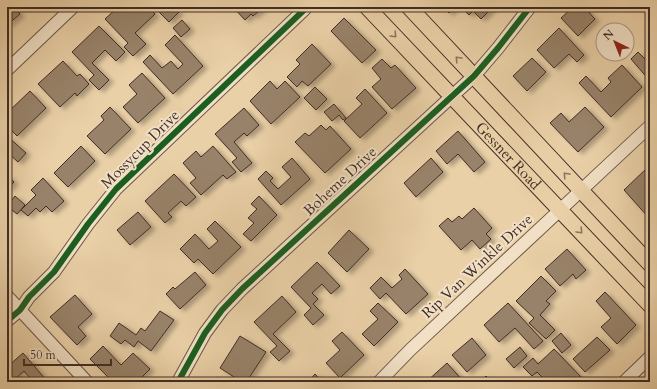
<svg xmlns="http://www.w3.org/2000/svg" width="657" height="389" font-family="Cardo,serif">
  <style>
    .building { fill: #988269; stroke: #402d25; filter: url(#shadow) }
    .lines { fill: none; stroke-linecap: round; stroke-linejoin: round }
    .minor-casing { stroke: #6a5646; stroke-width: 14 }
    .major-casing { stroke: #402d25; stroke-width: 17 }
    .minor { stroke: #f1e0c6; stroke-width: 12 }
    .major { stroke: #ead0a7; stroke-width: 15 }
    .cycleway-casing { stroke: #f1e0c6; stroke-width: 8 }
    .cycleway { stroke: #1b5e20; stroke-width: 6 }
    .oneway { stroke: #8c7660 }
    .labels { text-anchor: middle; stroke-width: 4; stroke-linejoin: round; paint-order: stroke }
    .street-label { font-size: 15px; fill: #402d25; stroke: #f1e0c6 }
  </style>
  <defs>
    <filter id="shadow"><feDropShadow dx="4.5" dy="2.5" stdDeviation="2" flood-color="#0004"/></filter>
  </defs>
  <rect width="100%" height="100%" fill="#ead0a7"/>
  <filter id="stains"><feTurbulence type="fractalNoise" baseFrequency=".005" numOctaves="4"/><feColorMatrix values="0 0 0 0 .2 0 0 0 0 .09 0 0 0 0 .02 0 0 0 .5 -.17"/></filter>
  <radialGradient id="worn" r=".72"><stop offset=".6" stop-color="#630" stop-opacity="0"/><stop offset="1" stop-color="#630" stop-opacity=".3"/></radialGradient>
  <g class="building">
    <path d="M7 7H14L20 14 7 25Z"/>
    <path d="M118 7H148L155 14 135 33 146 44 133 56 124 47 128 43 105 19Z"/>
    <path d="M164 7H174L179 12 169 22 159 12Z"/>
    <path d="M233 7H264L253 16 251 14 245 20Z"/>
    <path d="M443 7H455L449 13Z"/>
    <path d="M461 7H493L481 19 473 11 469 15Z"/>
    <path d="M573 7H584L595 19 578 36 561 18Z"/>
    <path d="M344 18 376 50 362 63 331 31Z"/>
    <path d="M182 20 190 29 181 37 173 28Z"/>
    <path d="M99 26 125 52 116 61 105 50 92 63 109 80 99 90 89 80 94 75 72 52Z"/>
    <path d="M559 28 584 55 577 62 569 54 554 68 537 50Z"/>
    <path d="M175 35 203 66 173 94 143 62 150 55 162 68 171 61 178 69 183 64 165 45Z"/>
    <path d="M312 44 331 64 308 86 302 81 297 87 287 77 300 64 296 60Z"/>
    <path d="M638 52 646 60 650 56V81L631 59Z"/>
    <path d="M532 58 546 72 527 91 513 76Z"/>
    <path d="M382 59 391 68 395 65 416 88 392 109 372 87 381 79 372 68Z"/>
    <path d="M63 61 77 76 80 74 89 84 77 96 75 93 60 107 38 84Z"/>
    <path d="M622 65 642 87 611 117 579 83 586 76 601 92 611 82 608 78Z"/>
    <path d="M142 73 165 98 138 123 123 107 137 94 129 85Z"/>
    <path d="M270 81 277 89 285 81 300 97 271 124 250 101Z"/>
    <path d="M315 87 327 99 316 110 304 98Z"/>
    <path d="M365 89 387 113 360 138 344 121 362 104 356 98Z"/>
    <path d="M30 91 46 108 17 136 7 126V113Z"/>
    <path d="M334 104 346 118 343 120 339 115 332 121 324 112Z"/>
    <path d="M110 107 131 129 105 154 87 136 104 120 101 116Z"/>
    <path d="M585 107 604 127 578 152 550 123 561 113 569 122Z"/>
    <path d="M244 108 259 125 247 136 244 133 234 142 252 163 241 172 232 162 237 158 215 134Z"/>
    <path d="M321 125 326 130 330 126 351 149 325 173 295 142 305 133 309 136Z"/>
    <path d="M458 131 485 162 474 172 458 154 447 164 436 151Z"/>
    <path d="M7 136 26 153 18 162 7 152Z"/>
    <path d="M81 146 95 161 68 187 54 173Z"/>
    <path d="M213 146 236 172 227 179 223 175 201 195 190 183 196 178 183 163 196 151 201 157Z"/>
    <path d="M292 158 310 179 281 205 258 179 266 171 273 178 270 181 278 189 291 177 282 167Z"/>
    <path d="M431 158 443 172 416 197 404 183Z"/>
    <path d="M648 167 650 169V217L649 218 624 190Z"/>
    <path d="M174 174 196 197 186 206 181 201 168 213 172 217 165 223 145 201Z"/>
    <path d="M7 175 14 182 7 190Z"/>
    <path d="M43 178 64 201 52 212 46 206 40 212 36 208 28 216 21 210 36 195 31 190Z"/>
    <path d="M15 196 25 205 17 214 7 206Z"/>
    <path d="M259 196 277 215 251 241 243 234 254 223 248 218 257 209 251 204Z"/>
    <path d="M474 208 492 228 486 234 491 239 480 249 472 240 461 250 439 226 448 218 452 222 459 216 462 219Z"/>
    <path d="M138 212 151 227 130 245 117 230Z"/>
    <path d="M215 221 241 247 213 274 198 259 194 263 180 249 195 234 209 249 218 241 207 229Z"/>
    <path d="M349 230 369 249 347 272 328 253Z"/>
    <path d="M567 249 586 270 576 279 573 274 560 286 545 269Z"/>
    <path d="M317 262 340 286 331 294 322 284 312 293 318 299 313 304 324 315 313 325 304 315 311 308 291 287Z"/>
    <path d="M405 269 428 294 406 314 386 293 380 299 370 288 381 277 392 288 402 279 399 275Z"/>
    <path d="M195 272 206 285 180 309 166 294 173 287 175 289Z"/>
    <path d="M541 276 556 291 546 301 550 304 540 315 555 330 546 339 529 323 534 318 516 301Z"/>
    <path d="M605 292 636 325 617 344 601 327 611 318 596 301Z"/>
    <path d="M75 295 92 314 78 327 86 336 77 345 50 317Z"/>
    <path d="M282 296 296 312 273 334 290 351 279 361 270 352 277 346 254 322Z"/>
    <path d="M378 303 398 322 374 346 362 334 378 319 370 311Z"/>
    <path d="M508 303 543 341 534 349 515 328 499 342 484 325Z"/>
    <path d="M160 311 174 320 151 351 138 341 134 347 125 340 121 344 110 336 119 323 136 335 141 328 145 331Z"/>
    <path d="M342 332 364 355 340 378 326 363 340 350 332 341Z"/>
    <path d="M561 333 571 345 562 353 552 341Z"/>
    <path d="M240 336 266 352 249 378 256 382H242L220 368Z"/>
    <path d="M597 337 610 350 585 372 573 359Z"/>
    <path d="M472 338 486 355 467 372 452 355Z"/>
    <path d="M103 346 121 365 133 353 150 369 137 382H113L90 359Z"/>
    <path d="M520 347 527 356 514 368 506 359Z"/>
    <path d="M554 349 584 380 582 382H542L540 380 543 378 537 372 532 376 523 367 533 358 538 364Z"/>
    <path d="M23 353 47 381V382H33L24 371 15 379 17 382H7V367Z"/>
    <path d="M447 363 464 382H426Z"/>
    <path d="M315 374 323 382H308Z"/>
    <path d="M486 376 492 382H480Z"/>
    <path d="M216 377 224 382H212Z"/>
  </g>
  <g class="lines">
    <defs>
      <g id="minor">
        <path d="M7 70 73 7"/>
        <path d="M7 296 87 382"/>
        <path d="M7 321 20 310 29 297 54 272 88 224 116 189 305 9"/>
        <path d="M178 382 205 333 222 310 242 289 474 76 498 48 530 7"/>
        <path d="M379 382 410 350 650 126"/>
        <path d="M624 382 650 357"/>
      </g>
      <g id="major">
        <path id="s1" d="M367 7 650 305"/>
        <path d="M409 7 650 264"/>
      </g>
    </defs>
    <use href="#minor" class="minor-casing"/>
    <use href="#major" class="major-casing"/>
    <use href="#minor" class="minor"/>
    <use href="#major" class="major"/>
    <defs>
      <g id="cycleway">
        <path d="M7 321 20 310 29 297 54 272 88 224 116 189 305 9"/>
        <path d="M178 382 205 333 222 310 242 289 474 76 498 48 530 7"/>
      </g>
    </defs>
    <use href="#cycleway" class="cycleway-casing"/>
    <use href="#cycleway" class="cycleway"/>
  </g>
  <defs><path id="oneway-chevron" d="M-2-3.5L2.5 0L-2 3.5" fill="none" stroke-width="1.6" stroke-linecap="round" stroke-linejoin="round"/></defs>
  <g class="oneway">
    <use href="#oneway-chevron" transform="translate(394 35) rotate(46)"/>
    <use href="#oneway-chevron" transform="translate(458 59) rotate(-133)"/>
    <use href="#oneway-chevron" transform="translate(566 175) rotate(-133)"/>
    <use href="#oneway-chevron" transform="translate(580 231) rotate(47)"/>
  </g>
  <g class="labels">
    <g class="street-label">
      <text transform="translate(140 149) rotate(-45)" y="5">Mossycup Drive</text>
      <text dy="5" stroke="none"><textPath href="#s1" startOffset="205">Gessner Road</textPath></text>
      <text transform="translate(340 181) rotate(-43)" y="5">Boheme Drive</text>
      <text transform="translate(477 266) rotate(-43)" y="5">Rip Van Winkle Drive</text>
    </g>
  </g>
  <rect width="657" height="389" fill="none" stroke="#ead0a7" stroke-width="24"/>
  <rect x="8" y="8" width="641" height="373" fill="none" stroke="#402d25" stroke-width="2"/>
  <rect x="12" y="12" width="633" height="365" fill="none" stroke="#402d25"/>
  <g transform="translate(615 42) rotate(317)"><circle r="19" fill="#f1e0c6" stroke="#aa9886"/>
  <path d="M0-3L7 15L0 10L-7 15Z" fill="#8f2418"/>
  <text y="-6" font-size="11" font-weight="bold" text-anchor="middle" fill="#402d25">N</text>
  </g>
  <path d="M24 359v6h87v-6" fill="none" stroke="#402d25" stroke-width="2"/>
  <text x="30" y="359" font-size="12" fill="#402d25" stroke="#f1e0c6" stroke-width="3" paint-order="stroke">50 m</text>
  <rect width="100%" height="100%" filter="url(#stains)"/>
  <rect width="100%" height="100%" fill="url(#worn)"/>
</svg>
